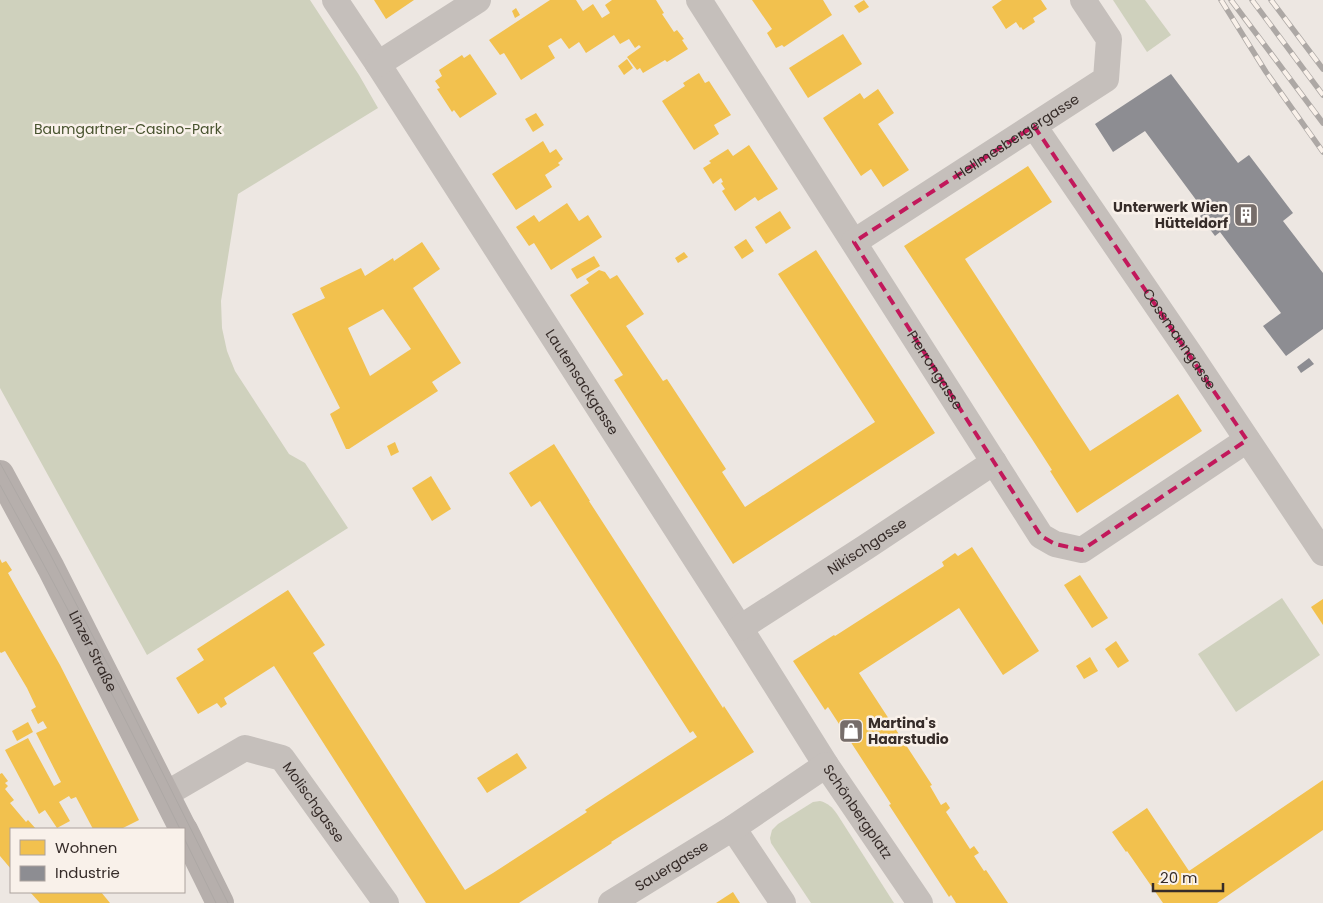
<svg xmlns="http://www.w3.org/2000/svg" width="1323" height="903" font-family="Poppins,sans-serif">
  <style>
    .green { fill: #cfd1bd }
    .homes { fill: #f2c14e; fill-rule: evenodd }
    .industry { fill: #8d8d92 }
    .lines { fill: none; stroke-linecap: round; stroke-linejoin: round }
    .minor { stroke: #c5bfbb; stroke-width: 26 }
    .secondary { stroke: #b6afac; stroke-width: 28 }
    .tram { stroke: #ada8a5; stroke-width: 1 }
    .rail-casing { stroke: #ada8a5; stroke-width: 5.5 }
    .rail { stroke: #f9f1ea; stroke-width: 4; stroke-dasharray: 11; stroke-linecap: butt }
    .marked { fill: none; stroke: #c2185b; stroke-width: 4; stroke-dasharray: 10 6; stroke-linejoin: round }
    .labels { text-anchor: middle; stroke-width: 5; stroke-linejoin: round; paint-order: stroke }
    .park-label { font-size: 14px; fill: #48532f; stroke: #f9f1ea }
    .street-label { font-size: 14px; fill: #362c29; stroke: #f9f1ea }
    .poi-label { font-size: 14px; font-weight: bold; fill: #362c29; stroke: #f9f1ea; text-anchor: end }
  </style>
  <rect width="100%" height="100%" fill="#ede7e2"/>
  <g class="green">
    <path d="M0 0H310L359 75 378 108 238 194 221 301 222 328 227 351 235 371 289 454 305 463 348 528 147 655 0 388Z"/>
    <path d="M1113 0H1145L1171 35 1147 52Z"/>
    <path d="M1282 598 1320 655 1236 712 1198 654Z"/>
    <path d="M820 801C828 803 832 807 837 814L894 903H811L771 843 770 838 772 830 778 824 813 802Z"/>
  </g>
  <g class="homes">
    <path d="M374 0H414L386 19Z"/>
    <path d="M550 0H576L583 11 593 4 602 18 610 13 605 5 612 0H656L664 13 662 14 674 32 677 30 684 39 682 40 688 49 667 62 665 60 643 73 640 68 637 70 627 57 641 47 639 45 635 48 629 39 620 44 614 35 586 53 579 42 569 49 561 38 548 46 555 58 521 80 504 53 500 55 489 40Z"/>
    <path d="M752 0H823L832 15 784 47 782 45 776 48 767 33 772 29Z"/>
    <path d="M864 0 869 7 859 13 854 6Z"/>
    <path d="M1002 0H1041L1047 9 1033 18 1035 22 1023 30 1021 27 1020 28 1016 22 1006 29 992 7Z"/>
    <path d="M516 8 520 15 515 18 512 11Z"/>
    <path d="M843 34 862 64 808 98 789 68Z"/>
    <path d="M470 54 497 94 460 118 454 110 452 112 437 89 440 88 435 81 442 76 439 70 462 55 464 58Z"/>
    <path d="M627 59 633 68 624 75 618 66Z"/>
    <path d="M699 73 705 83 709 81 731 115 714 125 719 134 694 150 662 101 685 86 683 83Z"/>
    <path d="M878 89 894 113 878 124 909 170 883 187 871 169 861 176 823 118 860 93 864 99Z"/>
    <path d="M536 113 544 125 533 132 525 119Z"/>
    <path d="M543 141 550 153 556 149 563 159 558 163 560 165 545 175 552 187 516 210 492 174Z"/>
    <path d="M749 145 778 189 758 201 755 197 735 211 722 191 725 189 721 183 723 182 721 178 713 184 703 168 711 163 709 161 728 149 733 156Z"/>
    <path d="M1028 166 1052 202 965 259 1067 416 1090 451 1178 394 1202 431 1077 513 1050 471 1052 470 1032 439 904 246Z"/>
    <path d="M567 203 579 221 588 215 602 237 551 270 534 243 529 246 516 227 534 215 539 222Z"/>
    <path d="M780 211 791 228 766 244 755 227Z"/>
    <path d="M746 239 754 251 742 259 734 247Z"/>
    <path d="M422 242 440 269 413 288 461 363 432 382 438 391 349 449H346L330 414 340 408 292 314 325 298 320 288 361 268 365 276 393 258 394 261ZM383 309 411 349 370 376 348 328Z"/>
    <path d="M816 250 935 433 733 564 614 380 623 375 570 295 589 283 586 279 599 270 605 272 610 279 617 275 644 314 626 326 663 381 667 379 726 469 722 472 745 507 875 422 778 274Z"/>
    <path d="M684 252 688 257 678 263 675 258Z"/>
    <path d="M594 256 600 266 577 279 571 269Z"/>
    <path d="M395 442 399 452 391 456 387 446Z"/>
    <path d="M554 444 590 501H589L723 708 724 706 754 752 611 842 612 843 519 903H426L274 666 224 698 227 704 221 708 217 703 198 714 176 678 204 660 197 649 288 590 325 645 313 653 465 890 493 873 587 812 585 810 697 737 693 731 690 733 540 501 531 507 509 473Z"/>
    <path d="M431 476 451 509 432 521 412 488Z"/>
    <path d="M972 547 1039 651 1003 675 959 608 859 673 932 785 930 786 941 805 946 802 950 808 946 812 970 849 974 846 979 853 974 856 984 871 986 870 1008 903H956L951 895 949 897 889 805 891 804 828 707 825 710 793 661 834 635 835 636 944 566 942 562 955 553 958 556Z"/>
    <path d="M0 559 2 563 6 561 12 570 8 573 60 665 139 820 121 829H93L76 797 71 799 69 796 59 802 70 821 57 828 45 810 39 814 5 750 28 738 54 786 61 782 36 733 47 728 43 721 38 724 31 710 36 707 27 688 5 651 1 653 0 652Z"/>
    <path d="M1080 575 1108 618 1092 628 1064 585Z"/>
    <path d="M1323 599V625L1311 607Z"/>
    <path d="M1116 641 1129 661 1118 668 1105 649Z"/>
    <path d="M1090 657 1098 671 1084 679 1076 666Z"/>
    <path d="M28 722 33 732 17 741 12 731Z"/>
    <path d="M517 753 527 768 487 793 477 778Z"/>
    <path d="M2 773 8 781 5 783 8 786 5 789 14 800 10 803 26 822 28 820 36 829H11V869L0 856V774Z"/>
    <path d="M1323 780V830L1217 903H1163L1127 851 1126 852 1112 832 1147 808 1189 871Z"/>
    <path d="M30 892H101L110 903H40Z"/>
    <path d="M733 892 740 903H716Z"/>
  </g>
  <g class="industry">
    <path d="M1171 74 1238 163 1249 155 1293 213 1283 221 1323 273V329L1286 356 1263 326 1281 313 1220 232 1215 236 1200 216 1205 212 1145 131 1113 152 1095 124Z"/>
    <path d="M1309 358 1314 364 1301 373 1297 367Z"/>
  </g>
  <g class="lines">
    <g class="minor">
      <path id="s1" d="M335 0 378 64 740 628 826 765"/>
      <path id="s2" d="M699 0 1041 536 1055 544 1082 550 1247 440"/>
      <path d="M378 64 478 0"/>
      <path id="s3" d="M1034 126 1192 357 1323 553"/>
      <path id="s4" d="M854 242 1106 79 1109 39 1083 0"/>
      <path id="s5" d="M740 628 866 547 994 462"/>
      <path id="s6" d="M166 794 245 748 282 758 386 903"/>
      <path d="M733 828 783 903"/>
      <path id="s7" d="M611 903 733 828 826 765 920 903"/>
    </g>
    <g class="secondary">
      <path id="s8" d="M0 474 51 568 183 829"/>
      <path d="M184 830 220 903"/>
    </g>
    <g class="tram">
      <path d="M0 463 49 552 120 688 228 903"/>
      <path d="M0 485C63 598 123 713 180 829"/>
      <path d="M184 838 216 903"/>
    </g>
    <defs>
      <g id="rail">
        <path d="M1221 0 1266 72 1323 152"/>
        <path d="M1231 0 1323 123"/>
        <path d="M1252 0 1323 95"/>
        <path d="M1271 0 1323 69"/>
      </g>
    </defs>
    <use href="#rail" class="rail-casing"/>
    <use href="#rail" class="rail"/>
  </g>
  <path class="marked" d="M1034 126 1247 440 1082 550 1055 544 1041 536 854 242Z"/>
  <defs>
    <symbol id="building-square" viewBox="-11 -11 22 22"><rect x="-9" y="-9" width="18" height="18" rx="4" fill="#766d6a" stroke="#f9f1ea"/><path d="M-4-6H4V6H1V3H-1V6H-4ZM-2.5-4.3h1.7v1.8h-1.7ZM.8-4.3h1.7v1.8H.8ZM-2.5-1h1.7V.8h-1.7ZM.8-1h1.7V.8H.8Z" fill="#fff"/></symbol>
    <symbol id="shop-square" viewBox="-11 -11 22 22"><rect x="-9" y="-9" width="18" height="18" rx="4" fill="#766d6a" stroke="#f9f1ea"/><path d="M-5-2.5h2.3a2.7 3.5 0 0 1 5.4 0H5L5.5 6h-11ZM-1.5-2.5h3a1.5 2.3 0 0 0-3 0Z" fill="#fff"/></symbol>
  </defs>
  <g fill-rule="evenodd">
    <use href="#building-square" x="1232" y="201" width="28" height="28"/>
    <use href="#shop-square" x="837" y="717" width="28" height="28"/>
  </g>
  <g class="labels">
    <g class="park-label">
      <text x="128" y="134">Baumgartner-Casino-Park</text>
    </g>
    <g class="street-label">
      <text dy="5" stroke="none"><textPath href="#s4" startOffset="194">Hellmesbergergasse</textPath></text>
      <text dy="5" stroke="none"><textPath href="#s3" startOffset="258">Cossmanngasse</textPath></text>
      <text dy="5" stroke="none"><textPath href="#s2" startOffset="439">Pierrongasse</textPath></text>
      <text dy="5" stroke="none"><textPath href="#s1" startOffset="455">Lautensackgasse</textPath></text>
      <text dy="5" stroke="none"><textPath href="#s5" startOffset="151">Nikischgasse</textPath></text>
      <text dy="5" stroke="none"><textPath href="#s8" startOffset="200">Linzer Straße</textPath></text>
      <text dy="5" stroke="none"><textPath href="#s6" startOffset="184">Molischgasse</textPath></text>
      <text dy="5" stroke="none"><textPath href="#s7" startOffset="312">Schönbergplatz</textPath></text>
      <text dy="5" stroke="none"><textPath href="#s7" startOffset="71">Sauergasse</textPath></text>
    </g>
    <g class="poi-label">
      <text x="1228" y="212">Unterwerk Wien<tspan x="1228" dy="16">Hütteldorf</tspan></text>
      <text x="868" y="728" text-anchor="start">Martina's<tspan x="868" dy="16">Haarstudio</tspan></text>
    </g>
  </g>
  <rect x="10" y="828" width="175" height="65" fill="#f9f1ea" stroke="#aba29d"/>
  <rect x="20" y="840" width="25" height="15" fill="#f2c14e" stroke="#aba29d"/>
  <text x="55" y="853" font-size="15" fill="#362c29">Wohnen</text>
  <rect x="20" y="866" width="25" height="15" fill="#8d8d92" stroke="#aba29d"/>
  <text x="55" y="878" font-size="15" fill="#362c29">Industrie</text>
  <path d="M1153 883v8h70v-8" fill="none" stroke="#362c29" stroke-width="2.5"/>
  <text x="1160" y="883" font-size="15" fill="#362c29" stroke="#f9f1ea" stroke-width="4" paint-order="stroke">20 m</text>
</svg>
